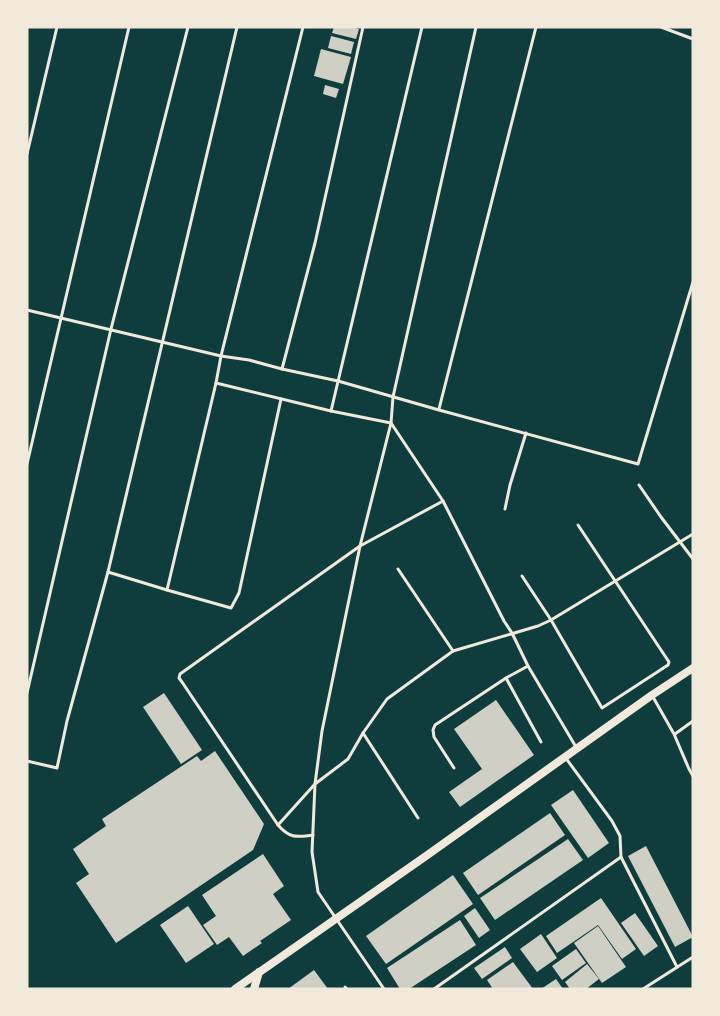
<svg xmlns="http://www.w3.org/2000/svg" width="720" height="1016" font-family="Poppins,sans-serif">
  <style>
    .building { fill: #cfcfc3 }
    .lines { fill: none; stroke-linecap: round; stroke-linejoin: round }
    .service { stroke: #f1e9da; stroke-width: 3 }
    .tertiary { stroke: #f1e9da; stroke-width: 8 }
  </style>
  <rect width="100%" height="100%" fill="#0f3d3e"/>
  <g class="building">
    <path d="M334 27H351L359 29 356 39 332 33Z"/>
    <path d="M331 36 354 42 351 54 328 48Z"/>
    <path d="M321 49 351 57 343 84 314 76Z"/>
    <path d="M325 85 339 89 336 98 323 94Z"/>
    <path d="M164 693 202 750 181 764 143 707Z"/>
    <path d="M496 700 534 755 460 807 449 792 482 769 454 729Z"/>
    <path d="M215 751 264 824 253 850 116 943 76 883 89 874 73 849 106 826 102 819 197 756 201 761Z"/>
    <path d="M573 790 609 843 588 858 551 805Z"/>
    <path d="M550 813 565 835 478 895 463 873Z"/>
    <path d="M568 839 583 860 495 920 480 898Z"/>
    <path d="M646 846 693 937 675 947 628 856Z"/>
    <path d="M263 854 284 886 273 894 291 920 260 941 262 943 243 956 229 937 217 945 203 925 216 916 202 895Z"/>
    <path d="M453 875 473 904 386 964 366 936Z"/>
    <path d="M601 898 636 949 622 959 598 925 557 953 546 936Z"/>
    <path d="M188 906 214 944 186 963 160 925Z"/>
    <path d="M475 908 490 930 479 938 464 916Z"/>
    <path d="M635 913 658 946 644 956 621 923Z"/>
    <path d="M460 920 476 945 409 989H400L387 968Z"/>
    <path d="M598 926 626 967 602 983 574 943Z"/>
    <path d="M541 934 557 958 537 972 520 949Z"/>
    <path d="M505 947 512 958 482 979 474 968Z"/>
    <path d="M576 949 586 963 562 980 552 966Z"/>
    <path d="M513 962 533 989H493L487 980Z"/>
    <path d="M587 964 599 979 586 989H570L565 982Z"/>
    <path d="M314 970 328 989H288Z"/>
    <path d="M556 979 563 989H541Z"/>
  </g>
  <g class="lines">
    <g class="service">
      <path d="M303 27 221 356 249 360 282 369 338 381 439 410 638 464 693 282"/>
      <path d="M661 27 693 39"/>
      <path d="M27 154 57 27"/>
      <path d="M27 310 221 356 216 383 331 411 391 423"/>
      <path d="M282 369 315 243 363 27"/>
      <path d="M439 409 536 27"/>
      <path d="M331 411 422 27"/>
      <path d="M391 423 443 501 504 621 512 633 528 666 576 747"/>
      <path d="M27 464 129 27"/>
      <path d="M639 485 661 517 693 559"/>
      <path d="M505 509 510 485 526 433"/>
      <path d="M398 569 453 651"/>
      <path d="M108 572 167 590 216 383"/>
      <path d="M522 576 551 620 602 708 668 665 669 662 578 525"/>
      <path d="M167 590 231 608 239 593 281 399"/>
      <path d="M506 678 541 742"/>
      <path d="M27 693 111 329 188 27"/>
      <path d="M653 697 674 734 689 769 693 776"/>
      <path d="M363 733 418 818"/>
      <path d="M675 734 693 721"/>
      <path d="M565 757 612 821 620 836 621 857 677 967"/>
      <path d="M27 761 57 768 67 721 108 572 237 27"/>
      <path d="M454 768 434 737 433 730 435 725 506 678 528 666"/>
      <path d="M278 825 315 784 348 759 363 733 387 699 453 651 538 626 551 620 693 534"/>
      <path d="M313 835C297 837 290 839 278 825L182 682 179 678 180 674 360 546 443 501"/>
      <path d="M345 987 347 989"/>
      <path d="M384 989 318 892 312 852 315 784 322 731 360 546 391 423 393 397 476 27"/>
      <path d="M434 989 621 857"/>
      <path d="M643 989 693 957"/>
    </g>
    <g class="tertiary">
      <path d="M235 989 426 856 652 695 693 668"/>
      <path d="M254 989 259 972"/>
    </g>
  </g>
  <rect width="720" height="1016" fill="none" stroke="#f1e9da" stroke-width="57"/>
</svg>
